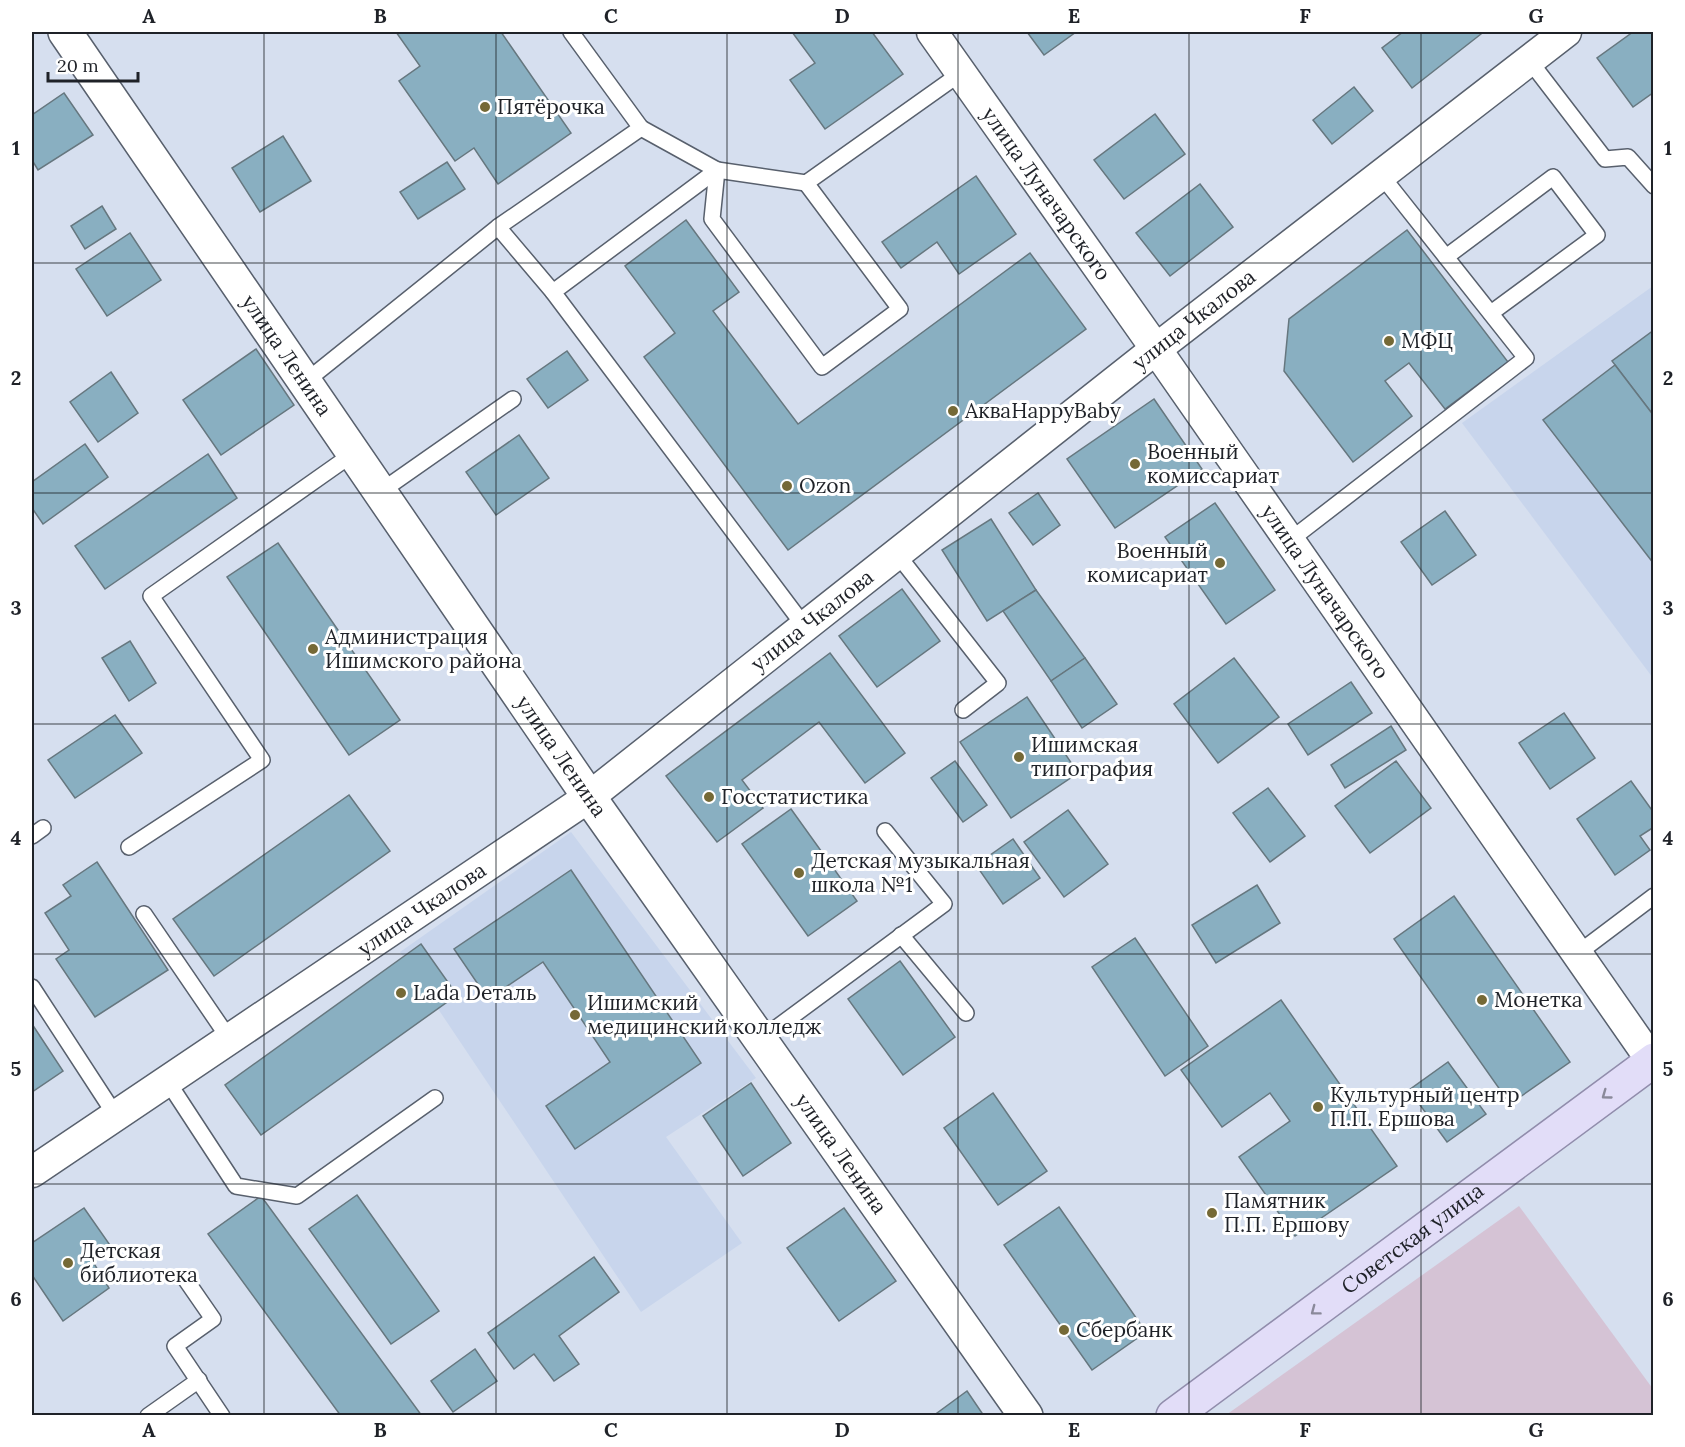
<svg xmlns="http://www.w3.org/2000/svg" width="1685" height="1447" font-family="Lora,serif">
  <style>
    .built { fill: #c8d5ec }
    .green { fill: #d5c3d5 }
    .building { fill: #89afc1; stroke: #66777f; stroke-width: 1.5 }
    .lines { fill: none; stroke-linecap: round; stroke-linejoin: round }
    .service-casing { stroke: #58606d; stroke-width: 18 }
    .minor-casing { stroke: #58606d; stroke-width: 33 }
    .tertiary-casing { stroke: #58606d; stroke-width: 36 }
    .primary-casing { stroke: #918dac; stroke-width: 36 }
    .service { stroke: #fff; stroke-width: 15 }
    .minor { stroke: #fff; stroke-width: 30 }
    .tertiary { stroke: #fff; stroke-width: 33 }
    .primary { stroke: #e2ddf8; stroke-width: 33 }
    .oneway { stroke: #8a899a }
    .grid { fill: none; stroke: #1f2228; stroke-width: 1.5; stroke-opacity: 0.55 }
    .poi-dot { fill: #756936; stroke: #fff; stroke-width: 2 }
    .labels { text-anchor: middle; stroke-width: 6; stroke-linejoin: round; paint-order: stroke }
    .poi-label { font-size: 21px; fill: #1f2228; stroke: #fff; text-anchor: start }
    .street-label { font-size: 21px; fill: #1f2228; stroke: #fff }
    .neatline { fill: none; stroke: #1f2228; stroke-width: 2 }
    .grid-label { font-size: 20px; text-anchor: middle; font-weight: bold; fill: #1f2228 }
  </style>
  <rect width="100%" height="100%" fill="#d6dfef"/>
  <g class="built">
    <path d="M1653 286V678L1462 423Z"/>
    <path d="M571 832 756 1078 666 1137 742 1243 641 1312 400 952Z"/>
  </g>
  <path class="green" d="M1519 1206 1653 1389V1415H1226Z"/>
  <g class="building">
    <path d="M396 32H501L571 133 498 184 474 148 455 161 399 81 420 66Z"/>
    <path d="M792 32H872L903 74 825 129 790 80 815 63Z"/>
    <path d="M1027 32H1076L1044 55Z"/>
    <path d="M1403 32H1479L1481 34 1412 88 1382 48Z"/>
    <path d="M1633 32H1654V92L1633 107 1597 58Z"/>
    <path d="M1354 87 1373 111 1332 144 1313 120Z"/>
    <path d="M64 93 93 135 38 170 32 160V115Z"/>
    <path d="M1155 114 1185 154 1124 199 1094 160Z"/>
    <path d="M283 136 311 181 260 212 232 168Z"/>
    <path d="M447 162 465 189 418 219 400 192Z"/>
    <path d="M976 176 1016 234 959 274 937 242 901 268 882 242Z"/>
    <path d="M1200 184 1233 227 1170 276 1136 233Z"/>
    <path d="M102 206 116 229 85 249 71 226Z"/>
    <path d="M686 220 739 292 713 311 798 424 1030 253 1086 329 788 550 644 357 675 333 625 266Z"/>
    <path d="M1407 230 1508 362 1445 409 1409 363 1385 381 1412 416 1353 462 1284 371 1289 319Z"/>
    <path d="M130 233 161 280 107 316 76 269Z"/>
    <path d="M1654 330V416L1612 361Z"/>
    <path d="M256 349 294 405 221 455 183 400Z"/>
    <path d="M567 351 588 380 548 408 527 379Z"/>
    <path d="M1615 365 1654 416V564L1543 420Z"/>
    <path d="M111 372 138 413 98 442 70 402Z"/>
    <path d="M1154 399 1202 469 1115 528 1067 459Z"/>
    <path d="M519 435 549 478 496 515 466 472Z"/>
    <path d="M85 444 108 477 43 524 32 508V482Z"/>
    <path d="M208 454 237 498 105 589 75 546Z"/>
    <path d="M1038 493 1060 525 1033 545 1009 513Z"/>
    <path d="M1215 503 1275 590 1226 624 1165 537Z"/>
    <path d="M1445 511 1476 555 1432 585 1401 542Z"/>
    <path d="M991 519 1036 590 987 621 942 550Z"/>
    <path d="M278 543 400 720 349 755 227 577Z"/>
    <path d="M902 589 940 641 877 687 839 636Z"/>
    <path d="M1036 590 1085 658 1051 681 1003 611Z"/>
    <path d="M130 641 156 683 129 701 102 658Z"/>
    <path d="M830 653 905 753 865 783 819 722 742 780 763 808 717 842 666 776Z"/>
    <path d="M1085 658 1117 704 1082 728 1051 681Z"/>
    <path d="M1234 658 1279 717 1218 763 1174 704Z"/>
    <path d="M1351 682 1372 713 1308 755 1288 724Z"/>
    <path d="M1027 697 1078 773 1011 818 960 742Z"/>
    <path d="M1564 713 1595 758 1550 789 1519 743Z"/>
    <path d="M115 715 142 753 75 798 48 760Z"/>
    <path d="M1391 726 1406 750 1345 788 1331 765Z"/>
    <path d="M955 761 987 805 963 822 931 778Z"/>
    <path d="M1396 761 1431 808 1370 853 1335 806Z"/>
    <path d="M1631 781 1654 813V827L1640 836 1650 850 1615 875 1577 819Z"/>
    <path d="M1268 788 1305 836 1270 862 1233 813Z"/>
    <path d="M349 795 390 851 214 976 173 919Z"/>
    <path d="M791 809 857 901 808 936 742 844Z"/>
    <path d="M1068 810 1108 864 1064 897 1024 842Z"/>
    <path d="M1013 839 1040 878 1003 904 976 865Z"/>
    <path d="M97 862 168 970 95 1017 56 959 69 950 45 913 71 896 63 885Z"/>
    <path d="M571 870 701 1063 575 1149 546 1106 610 1062 543 962 488 999 454 949Z"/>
    <path d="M1257 885 1280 923 1216 963 1192 925Z"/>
    <path d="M1454 896 1570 1062 1510 1104 1394 939Z"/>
    <path d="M1135 938 1208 1046 1165 1076 1092 967Z"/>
    <path d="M421 944 457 995 261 1135 225 1085Z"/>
    <path d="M900 961 955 1037 903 1075 848 999Z"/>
    <path d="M1281 1000 1397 1166 1295 1236 1239 1157 1290 1121 1270 1093 1222 1127 1181 1070Z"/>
    <path d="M32 1024 63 1071 32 1092Z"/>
    <path d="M1448 1062 1486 1114 1447 1142 1409 1090Z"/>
    <path d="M751 1083 791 1143 743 1176 703 1116Z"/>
    <path d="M993 1093 1047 1171 998 1205 944 1128Z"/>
    <path d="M357 1195 439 1311 391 1344 309 1229Z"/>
    <path d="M261 1196 422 1416H341L208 1234Z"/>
    <path d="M1059 1207 1146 1332 1092 1370 1004 1245Z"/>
    <path d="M84 1208 112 1248 93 1262 109 1288 63 1321 32 1275V1243Z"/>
    <path d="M844 1208 896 1281 839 1321 787 1248Z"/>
    <path d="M594 1257 619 1292 559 1336 579 1364 554 1381 534 1354 514 1369 488 1333Z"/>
    <path d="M475 1349 497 1381 453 1412 431 1381Z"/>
    <path d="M967 1391 984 1416H933Z"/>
  </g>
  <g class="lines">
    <defs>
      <g id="service">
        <path d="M1529 60 1605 159 1628 157 1654 186"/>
        <path d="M641 128 717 170 712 219 822 367 900 309 806 183"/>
        <path d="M498 227 553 292"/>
        <path d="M1446 257 1553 177 1597 235 1491 313"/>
        <path d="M305 382 498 227 641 128 571 32"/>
        <path d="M380 492 513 399"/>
        <path d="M1289 541 1526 358 1381 175"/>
        <path d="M897 554 998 683 963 710"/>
        <path d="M805 627 553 292 717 170 806 183 961 73"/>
        <path d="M32 836 43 828"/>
        <path d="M129 847 262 760 151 596 354 453"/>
        <path d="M144 914 230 1040"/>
        <path d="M901 935 966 1013"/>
        <path d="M1577 954 1654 896"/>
        <path d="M32 987 116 1116"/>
        <path d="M760 1040 944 904 885 831"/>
        <path d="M168 1082 236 1186 297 1196 435 1098"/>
        <path d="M186 1280 213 1319 175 1346 222 1416"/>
        <path d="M148 1416 199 1380"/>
      </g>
      <g id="minor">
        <path id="s1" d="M932 32 1156 349 1654 1064"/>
        <path id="s2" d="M32 1172 589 797 1156 349 1566 32"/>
      </g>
      <g id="tertiary">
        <path id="s3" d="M65 32 589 797 1026 1416"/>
      </g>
      <g id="primary">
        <path id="s4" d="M1173 1416 1654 1060"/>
      </g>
    </defs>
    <use href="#service" class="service-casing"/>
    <use href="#minor" class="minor-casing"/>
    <use href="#tertiary" class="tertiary-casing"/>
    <use href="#primary" class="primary-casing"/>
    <use href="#service" class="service"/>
    <use href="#minor" class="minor"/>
    <use href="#tertiary" class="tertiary"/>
    <use href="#primary" class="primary"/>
  </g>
  <defs><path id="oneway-chevron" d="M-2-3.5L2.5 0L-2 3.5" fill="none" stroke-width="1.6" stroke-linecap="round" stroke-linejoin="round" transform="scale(1.5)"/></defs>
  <g class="oneway">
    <use href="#oneway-chevron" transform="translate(1606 1095) rotate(144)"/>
    <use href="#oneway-chevron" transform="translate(1315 1311) rotate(143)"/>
  </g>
  <path class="grid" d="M264 32V1416M496 32V1416M727 32V1416M958 32V1416M1189 32V1416M1421 32V1416M32 263H1654M32 493H1654M32 724H1654M32 954H1654M32 1184H1654"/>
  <g class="poi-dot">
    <circle cx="485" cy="107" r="6"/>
    <circle cx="1389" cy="341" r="6"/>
    <circle cx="953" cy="411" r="6"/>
    <circle cx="1135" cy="464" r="6"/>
    <circle cx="787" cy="486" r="6"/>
    <circle cx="1220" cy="563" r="6"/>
    <circle cx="313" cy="649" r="6"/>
    <circle cx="1019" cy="757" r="6"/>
    <circle cx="709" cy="797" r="6"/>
    <circle cx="799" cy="873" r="6"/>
    <circle cx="401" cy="993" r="6"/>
    <circle cx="1482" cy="1000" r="6"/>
    <circle cx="575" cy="1015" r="6"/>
    <circle cx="1318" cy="1107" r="6"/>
    <circle cx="1212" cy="1213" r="6"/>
    <circle cx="68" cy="1263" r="6"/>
    <circle cx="1064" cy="1330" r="6"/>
  </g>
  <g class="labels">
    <g class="poi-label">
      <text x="497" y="114">Пятёрочка</text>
      <text x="1401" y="348">МФЦ</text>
      <text x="965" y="418">АкваHappyBaby</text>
      <text x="1147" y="459">Военный<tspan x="1147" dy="24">комиссариат</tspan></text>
      <text x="799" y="493">Ozon</text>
      <text x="1208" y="558" text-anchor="end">Военный<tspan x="1208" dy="24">комисариат</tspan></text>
      <text x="325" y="644">Администрация<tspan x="325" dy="24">Ишимского района</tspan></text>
      <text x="1031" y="752">Ишимская<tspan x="1031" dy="24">типография</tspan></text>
      <text x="721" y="804">Госстатистика</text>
      <text x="811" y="868">Детская музыкальная<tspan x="811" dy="24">школа №1</tspan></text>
      <text x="413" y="1000">Lada Dеталь</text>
      <text x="1494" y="1007">Монетка</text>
      <text x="587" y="1010">Ишимский<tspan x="587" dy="24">медицинский колледж</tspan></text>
      <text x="1330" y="1102">Культурный центр<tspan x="1330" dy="24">П.П. Ершова</tspan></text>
      <text x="1224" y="1208">Памятник<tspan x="1224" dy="24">П.П. Ершову</tspan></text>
      <text x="80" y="1258">Детская<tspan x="80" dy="24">библиотека</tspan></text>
      <text x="1076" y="1337">Сбербанк</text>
    </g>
    <g class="street-label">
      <text dy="7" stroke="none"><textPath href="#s1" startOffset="198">улица Луначарского</textPath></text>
      <text dy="7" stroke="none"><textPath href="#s2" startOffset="1442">улица Чкалова</textPath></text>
      <text dy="7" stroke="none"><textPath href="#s3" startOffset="392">улица Ленина</textPath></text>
      <text dy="7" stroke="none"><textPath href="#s1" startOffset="684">улица Луначарского</textPath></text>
      <text dy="7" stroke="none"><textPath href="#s2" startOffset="956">улица Чкалова</textPath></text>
      <text dy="7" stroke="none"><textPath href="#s3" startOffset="878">улица Ленина</textPath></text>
      <text dy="7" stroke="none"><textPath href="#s2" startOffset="470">улица Чкалова</textPath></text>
      <text dy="7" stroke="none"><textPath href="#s3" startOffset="1364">улица Ленина</textPath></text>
      <text dy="7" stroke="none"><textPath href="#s4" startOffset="298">Советская улица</textPath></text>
    </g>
  </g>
  <rect width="1685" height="1447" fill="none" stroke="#ffffff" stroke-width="66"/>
  <path d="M48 72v9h90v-9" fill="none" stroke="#1f2228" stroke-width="3"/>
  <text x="57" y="72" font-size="18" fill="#1f2228" stroke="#ffffff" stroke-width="4.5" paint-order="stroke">20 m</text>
  <rect x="33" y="33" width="1619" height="1381" class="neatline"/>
  <g class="grid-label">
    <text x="149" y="23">A</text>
    <text x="380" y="23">B</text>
    <text x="611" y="23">C</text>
    <text x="842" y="23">D</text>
    <text x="1074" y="23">E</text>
    <text x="1305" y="23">F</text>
    <text x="1536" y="23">G</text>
    <text x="16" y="155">1</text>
    <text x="1668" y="155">1</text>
    <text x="16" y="385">2</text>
    <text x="1668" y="385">2</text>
    <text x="16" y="615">3</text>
    <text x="1668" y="615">3</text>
    <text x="16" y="845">4</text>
    <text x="1668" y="845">4</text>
    <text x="16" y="1076">5</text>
    <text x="1668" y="1076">5</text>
    <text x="16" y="1306">6</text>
    <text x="1668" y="1306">6</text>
    <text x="149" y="1437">A</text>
    <text x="380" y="1437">B</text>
    <text x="611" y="1437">C</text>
    <text x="842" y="1437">D</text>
    <text x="1074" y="1437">E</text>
    <text x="1305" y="1437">F</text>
    <text x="1536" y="1437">G</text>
  </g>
</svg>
